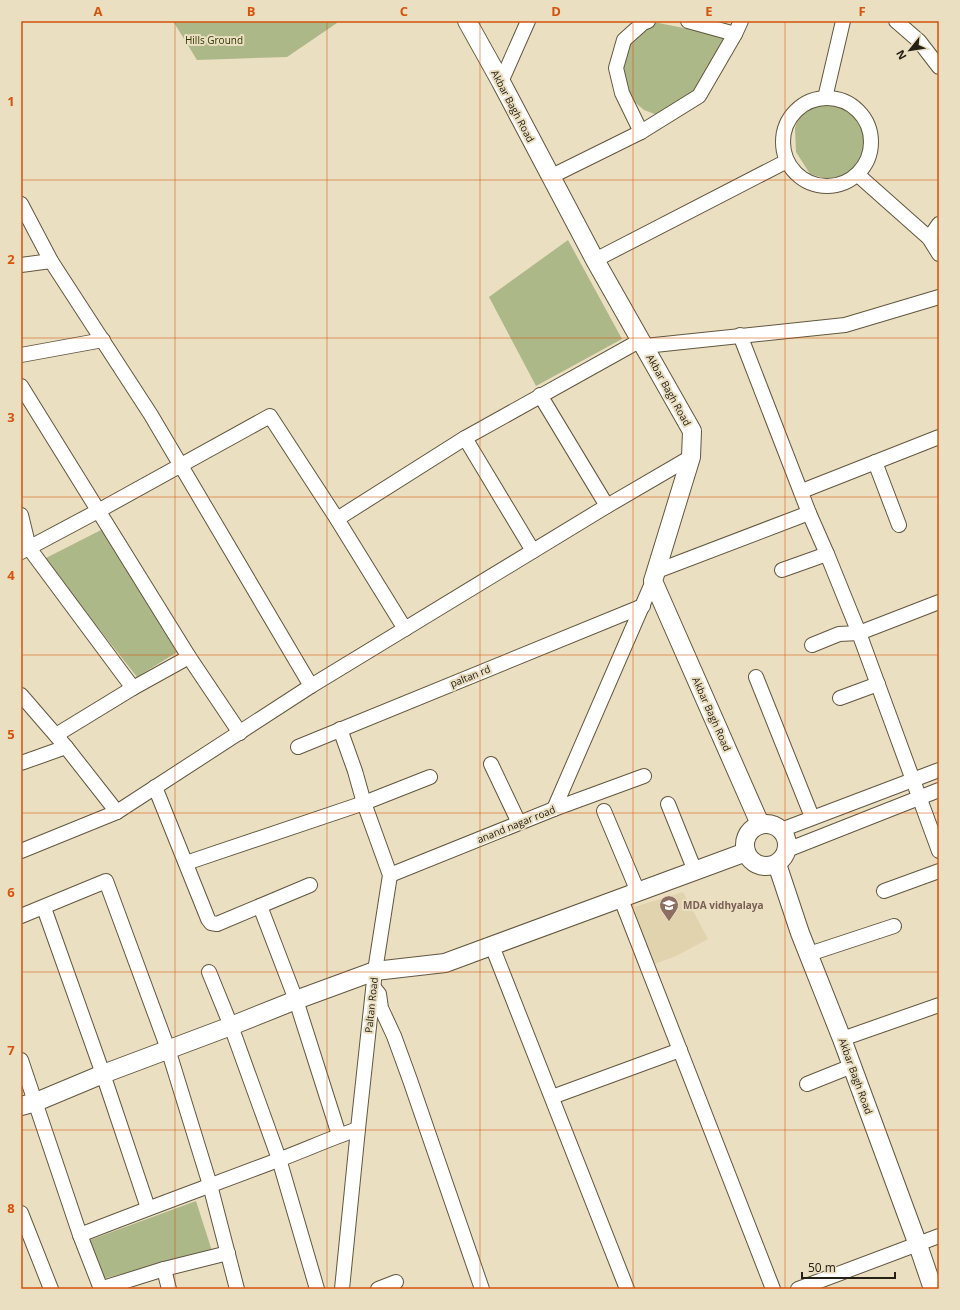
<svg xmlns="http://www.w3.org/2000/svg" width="960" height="1310" font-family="'Open Sans',sans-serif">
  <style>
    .built { fill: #e2d3af }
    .green { fill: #adb889 }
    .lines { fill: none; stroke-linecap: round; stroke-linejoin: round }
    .minor-casing { stroke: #62573e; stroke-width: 16 }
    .tertiary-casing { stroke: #62573e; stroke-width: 20 }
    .minor { stroke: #fff; stroke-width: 14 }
    .tertiary { stroke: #fff; stroke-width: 18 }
    .grid { fill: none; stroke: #d4530d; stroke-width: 1; stroke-opacity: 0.55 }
    .labels { text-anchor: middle; stroke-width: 4; stroke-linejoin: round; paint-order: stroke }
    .park-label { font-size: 10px; fill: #2e3700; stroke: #ebdfc1 }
    .street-label { font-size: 10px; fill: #252015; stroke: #ebdfc1 }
    .education-label { font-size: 10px; font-weight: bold; fill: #785e54; stroke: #ebdfc1; text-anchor: start }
    .neatline { fill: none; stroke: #d4530d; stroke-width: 1.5 }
    .grid-label { font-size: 13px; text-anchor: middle; font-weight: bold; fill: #d4530d }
  </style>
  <rect width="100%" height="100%" fill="#ebdfc1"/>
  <path class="built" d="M683 892 708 939 676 956 652 965 634 907Z"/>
  <g class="green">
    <path d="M173 21H335L337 23 287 57 197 60Z"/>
    <path d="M648 21 730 37 696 94 660 116 644 110 631 99 621 75 630 38Z"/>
    <path d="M827 102 853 114 864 135 863 158 849 174 830 180 810 174 796 152 795 128 799 115Z"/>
    <path d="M568 240 622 339 536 386 489 297Z"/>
    <path d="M103 529 179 651 137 677 44 559Z"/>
    <path d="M196 1201 212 1251 102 1279 87 1241Z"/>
  </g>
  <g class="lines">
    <defs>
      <g id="minor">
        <path d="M688 21 735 34"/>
        <path d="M896 21 919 41 939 67"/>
        <path d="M501 82 528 21"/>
        <path d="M825 98 843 21"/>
        <circle cx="827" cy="142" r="44"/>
        <path d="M641 132 622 93 616 68 624 40 643 23 648 21"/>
        <path d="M858 175 929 238 939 254"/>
        <path d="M550 177 641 132 699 96 735 34 741 21"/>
        <path d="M21 204 51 261 151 415 311 686"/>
        <path d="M929 238 939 224"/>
        <path d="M595 260 787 161"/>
        <path d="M21 265 51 261"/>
        <path d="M740 335 809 513 827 554 859 633 939 851"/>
        <path d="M645 346 845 325 939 297"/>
        <path d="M21 355 103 340"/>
        <path d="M21 386 189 657 240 733"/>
        <path d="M540 395 607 506"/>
        <path d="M465 438 533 551"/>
        <path d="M875 462 899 525"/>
        <path d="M802 491 939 437"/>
        <path d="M21 515 29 548 133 688"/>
        <path d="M337 519 465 438 641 340"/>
        <path d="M21 552 98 511 270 416 337 519 405 629"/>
        <path d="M782 570 827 554"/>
        <path d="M657 571 809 513"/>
        <path d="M812 645 839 634 859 633 939 602"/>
        <path d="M756 677 812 817"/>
        <path d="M21 695 66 747 117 812"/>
        <path d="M840 698 878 684"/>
        <path d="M340 729 355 771 364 803 390 875 375 971 358 1129 342 1289"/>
        <path d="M56 735 133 688 189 657"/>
        <path d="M298 747 643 606"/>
        <path d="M21 763 66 747"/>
        <path d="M491 764 519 823"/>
        <path d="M155 787 208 919 211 923 217 924 310 885"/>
        <path d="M668 804 695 871"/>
        <path d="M554 809 653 581"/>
        <path d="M604 811 638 892"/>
        <path d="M781 830 939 770"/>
        <path d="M787 850 939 790"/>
        <path d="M21 851 117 812 311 686 607 506 691 457"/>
        <path d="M186 863 364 803 430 777"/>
        <path d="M390 875 554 809 644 776"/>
        <path d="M884 891 939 871"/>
        <path d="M621 899 773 1289"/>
        <path d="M260 906 296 1000 339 1135"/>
        <path d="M44 908 103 1074 148 1208"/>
        <path d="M21 916 106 881 168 1049 210 1185 237 1289"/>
        <path d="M492 946 627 1289"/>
        <path d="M809 954 894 926"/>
        <path d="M209 972 231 1026 279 1159 317 1289"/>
        <path d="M375 989 379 994 381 1008 394 1036 410 1080 482 1289"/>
        <path d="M842 1039 939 1005"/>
        <path d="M21 1060 80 1235 101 1289"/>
        <path d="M807 1084 852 1066"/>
        <path d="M552 1097 680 1050"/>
        <path d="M21 1213 51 1289"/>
        <path d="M80 1235C146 1209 212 1185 278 1160 305 1150 331 1138 358 1129"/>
        <path d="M164 1269 169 1289"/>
        <path d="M100 1289 164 1269 228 1253"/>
        <path d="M378 1289 396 1282"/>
        <path d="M798 1289 939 1236"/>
      </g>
      <g id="tertiary">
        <path d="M467 21 501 82 595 260 692 431 691 457 653 581 760 824"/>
        <circle cx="766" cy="845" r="21"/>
        <path d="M777 864 800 933 842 1039 918 1245 933 1289"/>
        <path d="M21 1106 36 1102 103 1074 231 1026 296 1000 375 971 445 963 746 852"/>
      </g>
    </defs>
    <use href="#minor" class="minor-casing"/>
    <use href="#tertiary" class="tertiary-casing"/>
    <use href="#minor" class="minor"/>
    <use href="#tertiary" class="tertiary"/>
  </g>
  <path class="grid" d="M175 21V1289M327 21V1289M480 21V1289M633 21V1289M785 21V1289M21 180H939M21 338H939M21 497H939M21 655H939M21 813H939M21 972H939M21 1130H939"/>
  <defs>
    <symbol id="school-pin" viewBox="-11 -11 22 30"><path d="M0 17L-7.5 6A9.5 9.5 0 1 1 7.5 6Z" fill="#8d6e63" stroke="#ebdfc1"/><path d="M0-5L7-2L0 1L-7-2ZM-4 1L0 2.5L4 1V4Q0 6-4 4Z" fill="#fff"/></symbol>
  </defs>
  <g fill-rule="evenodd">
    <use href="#school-pin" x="658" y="894" width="22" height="30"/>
  </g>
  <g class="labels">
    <g class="park-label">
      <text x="214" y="44">Hills Ground</text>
    </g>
    <g class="street-label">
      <text transform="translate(513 106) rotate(62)" y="4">Akbar Bagh Road</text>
      <text transform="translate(669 390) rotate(61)" y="4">Akbar Bagh Road</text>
      <text transform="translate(470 676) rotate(-22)" y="4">paltan rd</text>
      <text transform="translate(712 714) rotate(66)" y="4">Akbar Bagh Road</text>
      <text transform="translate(516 824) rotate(-22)" y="4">anand nagar road</text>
      <text transform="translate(371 1005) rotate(-84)" y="4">Paltan Road</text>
      <text transform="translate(856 1076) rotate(70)" y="4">Akbar Bagh Road</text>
    </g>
    <g class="education-label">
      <text x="683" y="909">MDA vidhyalaya</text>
    </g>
  </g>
  <rect width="960" height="1310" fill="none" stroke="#ebdfc1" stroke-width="44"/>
  <g transform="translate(910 50) rotate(240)" stroke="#ebdfc1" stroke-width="3" paint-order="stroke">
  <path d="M0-3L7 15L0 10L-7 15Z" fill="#252015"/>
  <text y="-6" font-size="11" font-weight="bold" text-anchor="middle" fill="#252015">N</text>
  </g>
  <path d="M802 1272v6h93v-6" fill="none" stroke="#252015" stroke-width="2"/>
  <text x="808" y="1272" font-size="12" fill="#252015" stroke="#ebdfc1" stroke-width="3" paint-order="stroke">50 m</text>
  <rect x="22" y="22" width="916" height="1266" class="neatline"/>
  <g class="grid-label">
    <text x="98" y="16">A</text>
    <text x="251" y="16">B</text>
    <text x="404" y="16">C</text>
    <text x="556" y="16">D</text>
    <text x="709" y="16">E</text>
    <text x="862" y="16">F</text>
    <text x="11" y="106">1</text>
    <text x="11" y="264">2</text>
    <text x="11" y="422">3</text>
    <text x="11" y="580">4</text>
    <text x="11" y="739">5</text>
    <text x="11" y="897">6</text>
    <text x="11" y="1055">7</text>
    <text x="11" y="1213">8</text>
  </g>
</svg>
